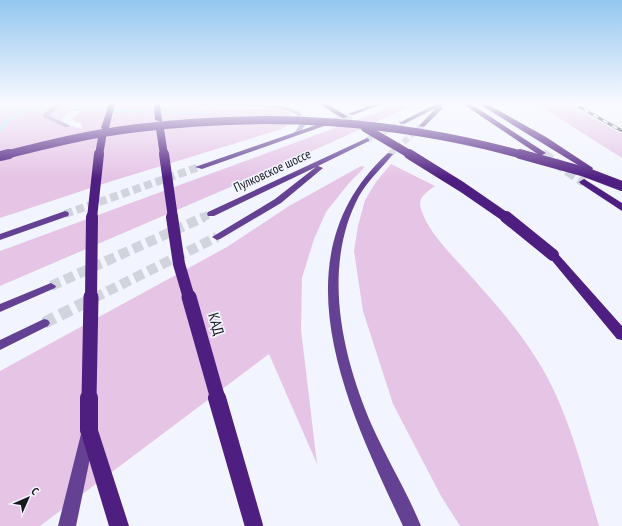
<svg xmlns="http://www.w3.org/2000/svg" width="622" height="526" font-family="'PT Sans Narrow',sans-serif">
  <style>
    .green { fill: #e6c4e6 }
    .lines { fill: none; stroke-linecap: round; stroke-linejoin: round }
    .stream { fill: #b3e2f8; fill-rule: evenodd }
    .major-tunnel-far3 { stroke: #d1d3dd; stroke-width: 6; stroke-dasharray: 6 3; stroke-linecap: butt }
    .major-tunnel-far2 { stroke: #d1d3dd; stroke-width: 8; stroke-dasharray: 8 4; stroke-linecap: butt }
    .major-tunnel-far1 { stroke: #d1d3dd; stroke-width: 10; stroke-dasharray: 10 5; stroke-linecap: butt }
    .major-tunnel { stroke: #d1d3dd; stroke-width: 12; stroke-dasharray: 12 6; stroke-linecap: butt }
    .highway-tunnel-far1 { stroke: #d1d3dd; stroke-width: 8; stroke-dasharray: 8 3.5; stroke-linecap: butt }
    .highway-tunnel { stroke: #d1d3dd; stroke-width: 10; stroke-dasharray: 10 4.5; stroke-linecap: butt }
    .minor { fill: #a594c3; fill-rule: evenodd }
    .major { fill: #654194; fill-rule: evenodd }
    .highway { fill: #4f1e81; fill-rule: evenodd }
    .rail-casing { stroke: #48494f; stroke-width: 3 }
    .rail { stroke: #f2f4ff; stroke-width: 2; stroke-dasharray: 5.5; stroke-linecap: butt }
    .highway-bridge-far4 { stroke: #4f1e81; stroke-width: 8 }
    .highway-bridge-far3 { stroke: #4f1e81; stroke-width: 10 }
    .highway-bridge-far2 { stroke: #4f1e81; stroke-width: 12 }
    .highway-bridge-far1 { stroke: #4f1e81; stroke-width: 15 }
    .highway-bridge { stroke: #4f1e81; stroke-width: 18 }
    .labels { text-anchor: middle; stroke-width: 3.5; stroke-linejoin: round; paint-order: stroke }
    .far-street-label { font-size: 13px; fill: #18191d; stroke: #f2f4ff }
    .street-label { font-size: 15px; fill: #18191d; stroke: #f2f4ff }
  </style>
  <rect width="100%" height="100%" fill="#f2f4ff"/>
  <g class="green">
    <path d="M0 104 74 105 62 119 64 124 82 129 81 123 75 122 72 118 89 105 278 109 291 112 294 120 282 129 112 181 0 218Z"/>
    <path d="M400 104H416L279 166 0 286V251Z"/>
    <path d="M537 104H568L622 134V158Z"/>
    <path d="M391 164 435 186C427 192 417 197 421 209 429 234 452 255 469 274 490 298 513 323 530 349 567 402 581 465 599 526H460L441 496 393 404 363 311 354 251 358 226 365 200 376 182Z"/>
    <path d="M361 166 365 167 349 183 326 212 314 239 302 278 301 330 317 464 269 354 40 526H0V371L227 247 289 206Z"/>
  </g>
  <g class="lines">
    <g class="stream">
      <path d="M0 108 51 109 53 110 51 111H24L8 123 2 132H0C0 122 12 116 19 111L0 110Z"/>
      <path d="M69 109 207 112 209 113 207 114 68 111 67 110Z"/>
    </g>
    <g class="major-tunnel-far3">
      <path d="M325 124 351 114"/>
      <path d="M367 140 402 123"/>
      <path d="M390 154 422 126"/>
    </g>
    <g class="major-tunnel-far2">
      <path d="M65 214 199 167"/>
      <path d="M201 218 211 214"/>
    </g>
    <g class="major-tunnel-far1">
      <path d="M51 286 204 217"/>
      <path d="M94 298 217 237"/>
    </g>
    <path class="major-tunnel" d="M44 323 96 297"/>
    <g class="highway-tunnel-far1">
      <path d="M344 117 364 128"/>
      <path d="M542 153 545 155"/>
    </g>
    <path class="highway-tunnel" d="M543 154 584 182"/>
    <g class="minor">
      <path d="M56 104H63L49 116 69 125V127H65L43 117 44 113Z"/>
      <path d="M191 104C217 104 283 98 302 114L299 116 289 111 265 107 194 106Z"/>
      <path d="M346 104H372L378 106 375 108Z"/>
      <path d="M301 123 306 124 299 134H295L294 133Z"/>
    </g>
    <g class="major">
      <path d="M374 104H383L353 115 348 114Z"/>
      <path d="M436 104H444L440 106 443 108 424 127 419 126 436 108 404 124 399 123Z"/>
      <path d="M322 123 324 124V126L202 169 195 167Z"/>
      <path d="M367 138 369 139V141L318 166 323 168 281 203 220 239 217 240 212 237 275 199 316 167 214 216H208L207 214 208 212Z"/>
      <path d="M388 153 393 154C382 168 368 180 359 196 321 268 342 357 373 428 388 461 407 492 421 526H403C349 411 273 258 388 153Z"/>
      <path d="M65 211 68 212 69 214 68 216 0 240V234Z"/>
      <path d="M51 283 56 286 55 288 0 312V304Z"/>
      <path d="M44 319 48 320 50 323 48 326 0 350V340Z"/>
      <path d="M88 427 93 429 95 434 76 526H58L81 434 83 429Z"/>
    </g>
    <g class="highway">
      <path d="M109 104H115L109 128 105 130 101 128Z"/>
      <path d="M154 104H160L162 122 155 120Z"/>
      <path d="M319 104H327L348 117 342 118Z"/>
      <path d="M463 104H471L546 153 542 155H539Z"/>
      <path d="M479 104H487L546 137 593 168 592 170H586Z"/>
      <path d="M584 179 622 203V211L581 184 579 182Z"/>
      <path d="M553 251 557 253 622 326V340L617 339 549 257 547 255Z"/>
      <path d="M89 422 95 424 98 430 129 526H109L80 430 83 424Z"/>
    </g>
    <defs>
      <path id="rail" d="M574 104 622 131"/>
    </defs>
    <use href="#rail" class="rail-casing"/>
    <use href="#rail" class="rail"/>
    <g class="highway-bridge-far4">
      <path d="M365 128 411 155"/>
      <path d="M160 129 164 155"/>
      <path d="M5 155C49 144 93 133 138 128 270 112 395 120 523 155"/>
      <path d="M99 155 102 138"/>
    </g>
    <g class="highway-bridge-far3">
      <path d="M164 154 173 218"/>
      <path d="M409 154 462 187 507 218"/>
      <path d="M520 154 585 172 622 186"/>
      <path d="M0 156 9 154"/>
      <path d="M92 218 99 154"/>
    </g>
    <g class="highway-bridge-far2">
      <path d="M172 217 179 264 189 298"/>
      <path d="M506 217 553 255"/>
      <path d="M91 298 92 217"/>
    </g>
    <g class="highway-bridge-far1">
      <path d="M189 297 218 399"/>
      <path d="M89 399 91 297"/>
    </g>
    <g class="highway-bridge">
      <path d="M217 398 254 526"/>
      <path d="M89 430V398"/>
    </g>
  </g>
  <linearGradient id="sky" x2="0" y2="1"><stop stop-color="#93c6ee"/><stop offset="0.58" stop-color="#f9faff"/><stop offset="1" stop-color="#f9faff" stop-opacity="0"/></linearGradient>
  <rect width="622" height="178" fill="url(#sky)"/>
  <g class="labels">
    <g class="far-street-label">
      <text transform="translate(272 170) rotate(-25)" y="5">Пулковское шоссе</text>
    </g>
    <g class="street-label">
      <text transform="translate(216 324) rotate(74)" y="5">КАД</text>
    </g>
  </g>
  <g transform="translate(28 498) rotate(45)" stroke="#f2f4ff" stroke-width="3" paint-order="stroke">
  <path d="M0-3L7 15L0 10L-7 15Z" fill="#18191d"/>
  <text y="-6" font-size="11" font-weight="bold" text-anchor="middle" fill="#18191d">С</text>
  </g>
</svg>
